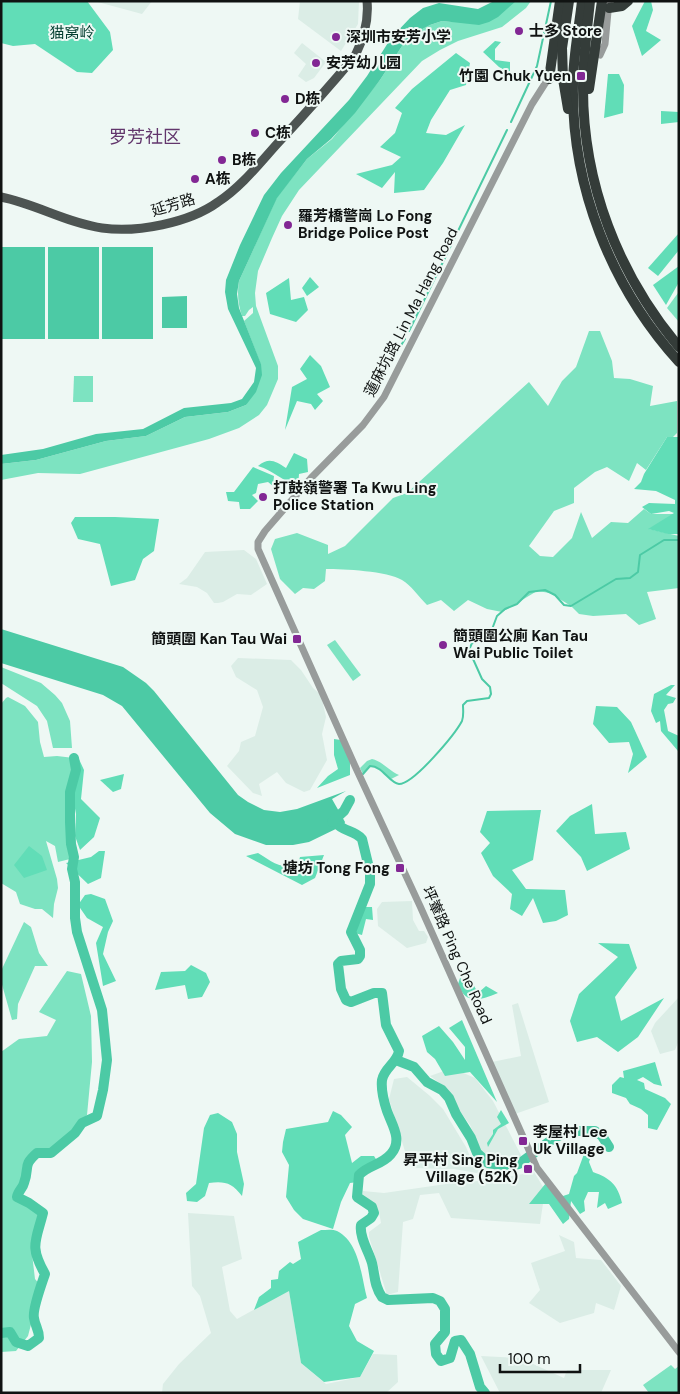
<svg xmlns="http://www.w3.org/2000/svg" width="680" height="1394" font-family="'DM Sans','Noto Sans SC',sans-serif">
  <style>
    .built { fill: #dbede6 }
    .green { fill: #7de3c1 }
    .forest { fill: #61ddb7 }
    .water { fill: #4ccaa5 }
    .lines { fill: none; stroke-linecap: round; stroke-linejoin: round }
    .stream { stroke: #4ccaa5; stroke-width: 2 }
    .river { stroke: #4ccaa5; stroke-width: 10 }
    .minor { stroke: #989c9b; stroke-width: 7 }
    .major { stroke: #4d5452; stroke-width: 9 }
    .highway { stroke: #343c39; stroke-width: 10 }
    .poi-dot { fill: #822794; stroke: #eef8f4; stroke-width: 2 }
    .labels { text-anchor: middle; stroke-width: 4; stroke-linejoin: round; paint-order: stroke }
    .poi-label { font-size: 15px; font-weight: bold; fill: #101312; stroke: #eef8f4; text-anchor: start }
    .park-label { font-size: 15px; fill: #033d2f; stroke: #eef8f4 }
    .street-label { font-size: 15px; fill: #101312; stroke: #eef8f4 }
    .quarter-label { font-size: 18px; fill: #62366c; stroke: #eef8f4 }
  </style>
  <rect width="100%" height="100%" fill="#eef8f4"/>
  <g class="built">
    <path d="M94 1H152L142 14Z"/>
    <path d="M300 1H359L358 24 341 51 298 19Z"/>
    <path d="M302 43 326 62 314 78 306 82 298 76 306 64 294 53Z"/>
    <path d="M244 550 256 559 267 584 251 595 237 594 223 602 218 603H214L207 593 197 587 179 584 187 578 205 552Z"/>
    <path d="M238 658 291 660 301 670 313 688 321 695 326 717 322 734 327 760 310 790 304 792 286 783 277 772 259 784 262 796 253 793 227 766 239 751 241 742 255 736 263 707 257 690 236 677 231 666Z"/>
    <path d="M412 901 413 920 419 931H424L428 937 426 943 407 948 378 926 377 909 382 902Z"/>
    <path d="M679 997V1040L675 1050 660 1054 651 1031 655 1023Z"/>
    <path d="M518 1003 549 1102 515 1114 492 1062 521 1056 512 1005Z"/>
    <path d="M444 1071H459L475 1078 493 1101 523 1159 508 1163 489 1160 482 1152 470 1125 457 1107 448 1089 430 1076Z"/>
    <path d="M407 1077 430 1096 443 1109 466 1147 473 1163 503 1171 499 1177 454 1169 412 1168 407 1158 389 1099 394 1079Z"/>
    <path d="M534 1172 545 1190 540 1224 451 1218 439 1193 420 1195 413 1219 403 1222 398 1292 387 1295 369 1237V1232L381 1223 379 1212 361 1204 363 1191 384 1193 453 1183 490 1180Z"/>
    <path d="M188 1213 234 1216 242 1259 222 1267 230 1311 237 1319 289 1290 301 1363 326 1384 360 1377 373 1354 397 1355 398 1382 386 1393H162L163 1384 179 1364 211 1333 200 1296 192 1286Z"/>
    <path d="M559 1235 574 1242 576 1258 601 1260 621 1286 614 1310 596 1303 594 1313 560 1323 529 1303 540 1290 531 1263 565 1251Z"/>
    <path d="M481 1356 520 1358 564 1378 567 1370H611L601 1393H500Z"/>
  </g>
  <g class="green">
    <path d="M516 1H531L526 8 502 27 458 41 440 50 422 61 299 190 282 216 272 238 258 271 255 293 256 306 278 366V379L267 405 259 415 239 428 209 439 80 474 38 473 1 480V464L36 460 106 441 146 436 185 417 228 412 246 405 261 365 244 321 253 313V307L249 310 245 316H242C238 304 237 293 239 281L277 197 307 159 332 139 380 80 404 43 413 34 430 25 442 21 452 22Z"/>
    <path d="M678 293 679 294V322L667 308Z"/>
    <path d="M589 331H600L612 361 614 378 630 379 653 386 650 406 677 401V433L673 437H667L646 470 637 463 629 481 607 467 595 472 574 488V503L554 511 529 546 540 556 553 557 572 538 581 512 592 538 611 522 628 523 644 509 651 514H675L649 529 679 536V588L647 592 656 619 639 625 626 614 593 616 579 614 571 606 550 593 537 591 502 612 487 609 468 600 454 611 441 600 427 605C419 597 411 585 402 580 388 571 343 569 326 569L325 581 314 589 303 588 295 594 280 579 271 549 275 539 297 533 328 545V554L345 546 393 498 407 493 529 382 548 406 562 381 576 367Z"/>
    <path d="M74 376H93V402H73Z"/>
    <path d="M335 640 361 675 353 681 327 645Z"/>
    <path d="M1 667 41 683 55 695 62 703 70 721 72 748H53L47 721 37 706 1 683Z"/>
    <path d="M8 697 25 706 38 722 40 742 44 757 57 756 74 758 76 770 70 792 71 841 78 857 58 862 55 846 46 841 57 879 58 888 54 904 53 918 42 909H35L20 904 16 892 1 883V704L6 698Z"/>
    <path d="M372 759C382 761 389 771 399 775L391 779 379 768 370 766 363 774 360 768 367 761Z"/>
    <path d="M24 922 31 927 39 953 48 966H35L18 1004 17 1019 12 1020 1 981V971Z"/>
    <path d="M67 971 81 974 91 1016 92 1062 87 1115 80 1125 51 1153H37L30 1159 24 1184 17 1197 40 1211 41 1221 35 1227 32 1254 35 1279 41 1286 28 1336 16 1351 1 1352V1052L19 1039 47 1036 56 1020 39 1012Z"/>
    <path d="M671 1365 675 1369 679 1366V1393H649L643 1385Z"/>
  </g>
  <g class="forest">
    <path d="M1 1H87L110 32 113 50 92 73 77 72 35 44 13 46 1 43Z"/>
    <path d="M645 1H651L653 10 646 31 661 40 642 56 632 26Z"/>
    <path d="M495 41 501 42 495 49V60L510 62V73L499 67 483 52Z"/>
    <path d="M456 53 470 63 466 85 450 90 431 120 426 133 446 135 465 125 443 163 424 190 394 193 395 172 382 188 356 174 392 165 401 157 380 147 395 133 402 113 395 108 412 89Z"/>
    <path d="M608 74H619L624 85 623 113 604 118Z"/>
    <path d="M661 111 679 112V122L661 124Z"/>
    <path d="M679 233V250L658 276 648 268Z"/>
    <path d="M679 266V282L666 305 653 285Z"/>
    <path d="M310 277 319 287 307 296 302 288Z"/>
    <path d="M289 278 291 300 304 297 308 310 296 322 270 314 266 293Z"/>
    <path d="M310 355 321 366 330 387 317 394 323 401 315 410 311 404 297 401 285 430 292 387 307 379 300 369Z"/>
    <path d="M667 437H679V534H668L648 529 674 513 669 511 651 514 642 507 649 503 675 504V500L656 491 634 489 641 482 644 474Z"/>
    <path d="M294 453 307 459 308 472 299 474 298 486C282 481 274 471 258 466 269 457 275 461 286 468Z"/>
    <path d="M253 467 274 476 273 486 268 482 258 484 256 493 252 495 258 501 250 509H240L239 502 228 501 226 492H234Z"/>
    <path d="M75 517H115L159 519 154 551 143 559 135 580 111 586 100 544 78 539 71 523Z"/>
    <path d="M671 685H675L666 695 676 698 673 703 668 704 664 710 668 731 679 736 678 751 661 731 660 721 656 723 651 711 654 694Z"/>
    <path d="M596 706 617 707 631 722 647 757 628 773 633 754 629 742 609 743 593 724Z"/>
    <path d="M334 739 341 740 350 759V775L317 788 328 776 338 769 334 755Z"/>
    <path d="M78 757 84 770 81 799 100 818 94 837 80 850 75 836 76 814 73 798Z"/>
    <path d="M124 774 121 789 113 792 100 780Z"/>
    <path d="M592 804 595 834 626 832 630 849 587 871 581 857 556 831 570 816Z"/>
    <path d="M541 810 533 860 512 870 526 889 565 890 568 915 556 921 543 923 533 898 522 916 510 909 512 894 493 876 481 853 490 843 480 832 487 811Z"/>
    <path d="M29 846 42 856 47 870 24 878 14 865Z"/>
    <path d="M99 851H105L101 878 88 884 66 863 91 857Z"/>
    <path d="M258 853C273 862 278 868 297 867L300 857 324 855 315 878 302 885 246 856Z"/>
    <path d="M91 894 105 899 113 921 108 932 103 954 116 981 103 986 96 943 103 927 87 918 78 905 85 895Z"/>
    <path d="M362 907H372L373 920 366 919 362 935 351 932 355 918Z"/>
    <path d="M598 943 629 944 637 968 615 997 621 1021 664 998 638 1037 618 1052 597 1037 577 1042 570 1021 579 994 618 957Z"/>
    <path d="M191 965 206 973 210 982 202 997 188 999 185 985 155 990 161 972 185 971Z"/>
    <path d="M460 978 473 984 478 993 486 986 498 993C480 1000 466 1006 458 984Z"/>
    <path d="M462 1020 497 1102 470 1072 445 1076 435 1059 427 1052 422 1036 439 1026 453 1042 465 1060V1047L449 1028Z"/>
    <path d="M655 1062 662 1086 654 1084 643 1077 637 1080 644 1083 645 1089 665 1098 671 1104 657 1130 648 1128V1115L641 1109 630 1104 626 1098 612 1093V1085L620 1077 624 1078 623 1071Z"/>
    <path d="M501 1110 509 1123 498 1129 488 1147 487 1143 493 1134V1130L501 1124 497 1117Z"/>
    <path d="M333 1111 341 1115 352 1127 345 1135 352 1163 361 1156H374L379 1164C368 1169 360 1170 358 1182L350 1183 341 1202 333 1229 303 1219 294 1210 286 1197 289 1165 282 1152 283 1142 286 1129 328 1122Z"/>
    <path d="M218 1113 232 1122 237 1134V1152L244 1184 242 1196C232 1183 225 1181 209 1183L205 1196 197 1202 187 1201 186 1193 196 1184 204 1128 210 1115Z"/>
    <path d="M584 1154 591 1156 589 1162 593 1172C610 1178 618 1185 622 1203L608 1209 605 1203 597 1208 599 1192H588L584 1201 585 1211 580 1214 571 1201 569 1219 563 1224 549 1204H529L546 1183 563 1196 569 1194 574 1176 577 1173Z"/>
    <path d="M321 1230C326 1230 333 1229 337 1231 360 1243 361 1276 367 1298L355 1304 349 1326 357 1341 374 1351 360 1377 324 1382 301 1363 289 1291 254 1310 259 1297 271 1288V1280L278 1279 279 1271 290 1262 293 1264 301 1259 298 1242Z"/>
  </g>
  <g class="water">
    <path d="M494 1H516L498 17 489 22 479 25 442 21 430 25 413 34 404 43 380 80 355 113 331 139 307 159 277 198 239 281 237 294 239 308 261 364 262 375 256 392 246 405 228 412 185 417 146 436 106 441 36 460 1 464V455L43 449 96 434 143 429 184 408 231 403 242 399 254 382 256 368 228 309 225 292 226 280 240 245 264 195 281 173 349 100 367 76 391 38 410 18 423 8 439 3 478 9Z"/>
    <rect x="1" y="247" width="44" height="92"/>
    <rect x="48" y="247" width="51" height="92"/>
    <rect x="102" y="247" width="51" height="92"/>
    <path d="M187 296V328H162V297Z"/>
    <path d="M1 629 123 667 146 683 154 691 238 795 248 802 264 810 280 812 297 809 346 791 332 799 345 822 344 825 309 842 293 845H266L235 834 210 813 122 706 103 695 1 663Z"/>
  </g>
  <g class="lines">
    <g class="stream">
      <path d="M511 122 537 66 551 1"/>
      <path d="M441 266 507 130"/>
      <path d="M409 331 437 274"/>
      <path d="M395 355 405 339"/>
      <path d="M363 774 370 766C383 766 389 783 399 784 414 784 455 734 462 721 464 716 463 710 463 705L467 701 489 698 491 694 490 687 482 679 469 650 472 643 481 639 491 632 497 616 505 609 517 604 529 592 545 590 555 595 564 605 571 606 616 579 630 578 638 572 640 555 664 540H679"/>
    </g>
    <g class="river">
      <path d="M334 821C344 833 353 829 362 839L370 872V884L351 932 360 950V956L358 959 341 961 338 964 341 989 346 1000 351 1002 374 993H382L386 1025 399 1051C397 1063 384 1068 382 1080 381 1089 384 1102 387 1111 392 1125 403 1140 391 1154 382 1165 368 1165 359 1175L357 1197 372 1207 374 1213 371 1218 361 1225C359 1237 369 1252 372 1263 375 1275 374 1286 382 1297L388 1300 433 1298 440 1301 445 1309V1332L435 1344 436 1354 441 1361 450 1358 455 1341 461 1340 470 1354 480 1387 485 1393"/>
      <path d="M332 822 344 811 350 800"/>
      <path d="M396 1060 414 1067 427 1082 442 1090 449 1098 456 1114 471 1138 477 1153 488 1163 507 1166 519 1164 554 1138 570 1131H595L602 1136 609 1147"/>
      <path d="M1 1333 10 1332 16 1342 28 1346 39 1338C39 1329 35 1326 34 1318 32 1310 42 1283 45 1274 29 1246 36 1241 43 1213L29 1203 17 1197C18 1191 23 1188 24 1183 30 1167 22 1166 37 1153H51L75 1133 82 1123 97 1116 103 1090 107 1060 102 1010 77 932 75 918V882L72 869 74 857 71 844 70 822V792L76 770 74 758"/>
    </g>
    <g class="minor">
      <path d="M600 55 605 44 609 1"/>
      <path d="M557 75 546 82 532 104 384 397 363 425 311 478 265 531 258 542V549L355 766 420 906 537 1168 679 1352"/>
    </g>
    <path class="major" d="M1 197C36 204 67 223 102 228 137 233 189 223 218 202 241 187 259 164 277 144 304 115 330 86 355 56 364 38 369 21 367 1"/>
    <g class="highway">
      <path d="M582 1C579 29 573 56 573 84 571 186 611 287 679 362"/>
      <path d="M590 1C587 30 583 59 583 88 583 184 618 274 679 347"/>
      <path d="M609 8 622 6 628 1"/>
      <path d="M549 79 560 1"/>
      <path d="M589 89 602 1"/>
      <path d="M568 109 563 79 562 48 569 1"/>
    </g>
  </g>
  <g class="poi-dot">
    <circle cx="519" cy="31" r="5"/>
    <circle cx="336" cy="37" r="5"/>
    <circle cx="316" cy="63" r="5"/>
    <rect x="576" y="71" width="10" height="10" rx="2.5"/>
    <circle cx="285" cy="99" r="5"/>
    <circle cx="255" cy="133" r="5"/>
    <circle cx="222" cy="160" r="5"/>
    <circle cx="195" cy="179" r="5"/>
    <circle cx="288" cy="225" r="5"/>
    <circle cx="263" cy="497" r="5"/>
    <rect x="292" y="634" width="10" height="10" rx="2.5"/>
    <circle cx="443" cy="645" r="5"/>
    <rect x="395" y="863" width="10" height="10" rx="2.5"/>
    <rect x="518" y="1136" width="10" height="10" rx="2.5"/>
    <rect x="523" y="1164" width="10" height="10" rx="2.5"/>
  </g>
  <g class="labels">
    <g class="poi-label">
      <text x="529" y="36">士多 Store</text>
      <text x="346" y="42">深圳市安芳小学</text>
      <text x="326" y="68">安芳幼儿园</text>
      <text x="571" y="81" text-anchor="end">竹園 Chuk Yuen</text>
      <text x="295" y="104">D栋</text>
      <text x="265" y="138">C栋</text>
      <text x="232" y="165">B栋</text>
      <text x="205" y="184">A栋</text>
      <text x="298" y="221">羅芳橋警崗 Lo Fong<tspan x="298" dy="17">Bridge Police Post</tspan></text>
      <text x="273" y="493">打鼓嶺警署 Ta Kwu Ling<tspan x="273" dy="17">Police Station</tspan></text>
      <text x="453" y="641">簡頭圍公廁 Kan Tau<tspan x="453" dy="17">Wai Public Toilet</tspan></text>
      <text x="287" y="644" text-anchor="end">簡頭圍 Kan Tau Wai</text>
      <text x="390" y="873" text-anchor="end">塘坊 Tong Fong</text>
      <text x="533" y="1137">李屋村 Lee<tspan x="533" dy="17">Uk Village</tspan></text>
      <text x="518" y="1165" text-anchor="end">昇平村 Sing Ping<tspan x="518" dy="17">Village (52K)</tspan></text>
    </g>
    <g class="park-label">
      <text x="72" y="38">猫窝岭</text>
    </g>
    <g class="street-label">
      <text transform="translate(173 205) rotate(-17)" y="5">延芳路</text>
      <text transform="translate(411 312) rotate(-63)" y="5">蓮麻坑路 Lin Ma Hang Road</text>
      <text transform="translate(457 955) rotate(66)" y="5">坪輋路 Ping Che Road</text>
    </g>
    <g class="quarter-label">
      <text x="145" y="143">罗芳社区</text>
    </g>
  </g>
  <rect width="680" height="1394" fill="none" stroke="#101312" stroke-width="5"/>
  <path d="M500 1364v8h80v-8" fill="none" stroke="#101312" stroke-width="2.5"/>
  <text x="508" y="1364" font-size="15" fill="#101312" stroke="#eef8f4" stroke-width="4" paint-order="stroke">100 m</text>
</svg>
